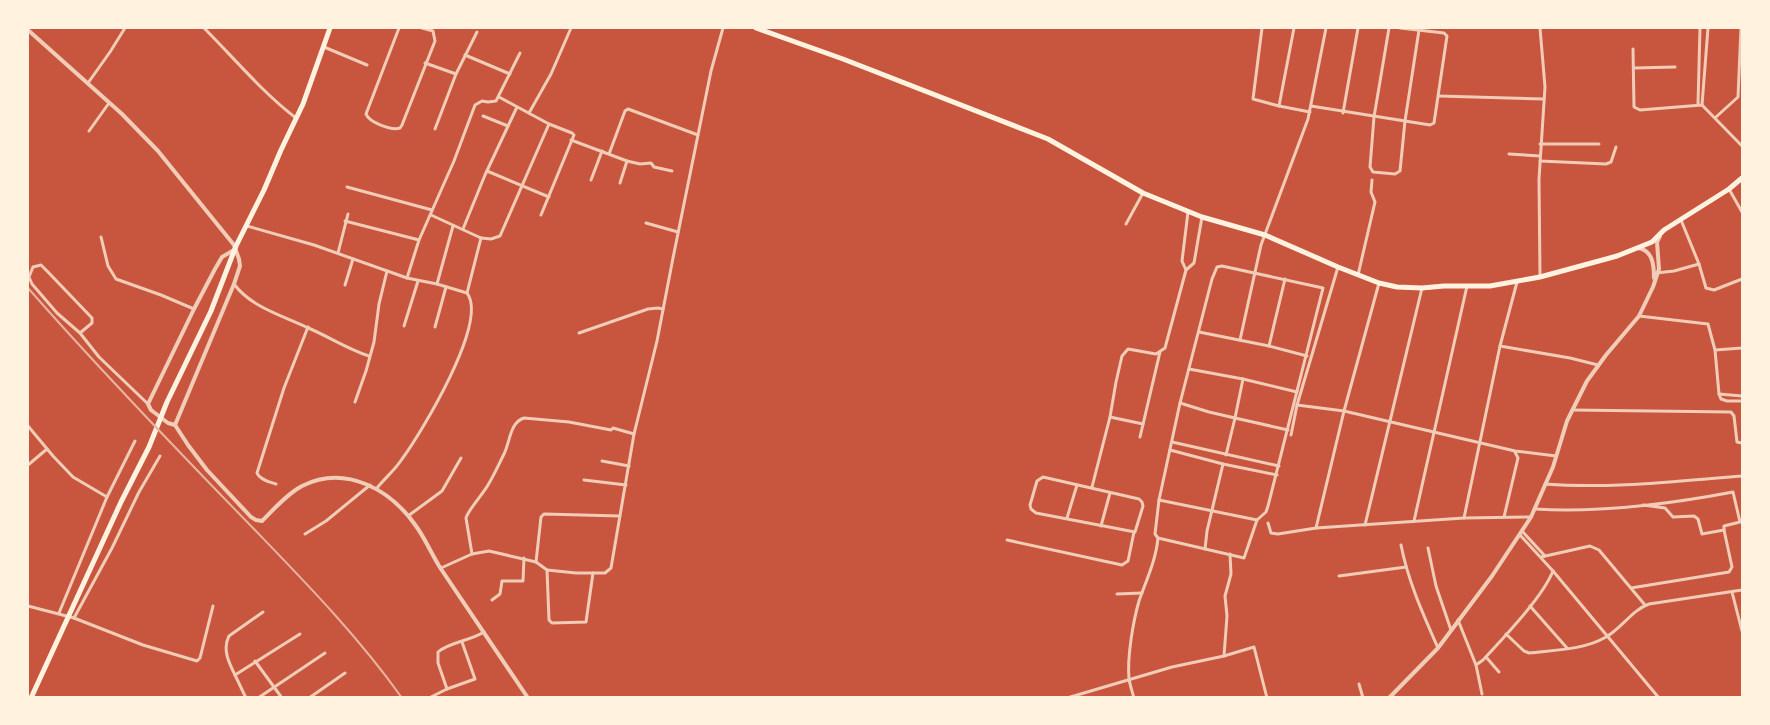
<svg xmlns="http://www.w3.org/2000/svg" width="1770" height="725" font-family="'Fira Sans Condensed',sans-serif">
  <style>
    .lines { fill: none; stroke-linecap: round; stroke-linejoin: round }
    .minor { stroke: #f1ccb7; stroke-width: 3 }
    .tertiary { stroke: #f1ccb7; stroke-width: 4 }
    .primary { stroke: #fff3e0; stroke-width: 5 }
    .trunk { stroke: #fff3e0; stroke-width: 5 }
    .rail { stroke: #e9b49f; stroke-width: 2 }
  </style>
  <rect width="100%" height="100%" fill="#c8553d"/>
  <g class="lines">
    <g class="minor">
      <path d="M204 28C234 58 262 92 296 118"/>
      <path d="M399 28 366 114C369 122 391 131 400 128L402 125 435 41 433 31 422 28"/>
      <path d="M1262 28 1253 99 1279 106 1310 112"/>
      <path d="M1389 28 1374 117 1370 167 1373 172 1395 174 1400 171 1405 121 1419 30"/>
      <path d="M1540 28 1545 87 1539 179 1540 276"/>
      <path d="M324 47 367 65"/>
      <path d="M1633 49 1634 107 1640 110 1702 105 1742 146"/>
      <path d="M465 55 510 74"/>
      <path d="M425 63 456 74"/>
      <path d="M1634 68 1675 67"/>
      <path d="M88 83 110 52 125 28"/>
      <path d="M1439 96 1544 99"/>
      <path d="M499 97 549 124 572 133 574 135 541 215"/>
      <path d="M1698 104 1700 28"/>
      <path d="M1702 105 1708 28"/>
      <path d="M1279 106 1294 28"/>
      <path d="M1311 106 1430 125 1434 123 1447 36 1444 33 1400 28"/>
      <path d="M529 113 551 74 571 28"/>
      <path d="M1343 113 1358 28"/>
      <path d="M483 116 508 126"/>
      <path d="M1716 117 1738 97 1741 28"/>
      <path d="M435 129 456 74 477 32"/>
      <path d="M89 131 109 103"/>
      <path d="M571 140 627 161 620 183"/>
      <path d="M1540 144H1599"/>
      <path d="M609 154 625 111 628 109 698 135"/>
      <path d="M1509 154 1540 156"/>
      <path d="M627 161 640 164 651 163 654 167 672 171"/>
      <path d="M1540 161 1606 164 1611 162 1616 147"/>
      <path d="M487 171 549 197"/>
      <path d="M591 180 602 151"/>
      <path d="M347 187 432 210"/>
      <path d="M1729 189 1742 212"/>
      <path d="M431 215 481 238 491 239 500 236 549 124"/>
      <path d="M1681 220 1699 264 1706 288 1714 290 1742 279"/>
      <path d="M345 221 419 240"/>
      <path d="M646 223 678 232"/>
      <path d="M1126 224 1143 193"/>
      <path d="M247 226 314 245 407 278 437 284 467 293C489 322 421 433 402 459 395 470 385 478 377 488"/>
      <path d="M463 229 485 175 517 107"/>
      <path d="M101 237 108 266 116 279 161 295 194 309"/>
      <path d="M338 253 348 214"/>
      <path d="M1222 266 1323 288 1268 506 1266 512 1257 520 1244 558 1158 538 1155 534 1159 500 1180 403 1212 279 1217 267Z"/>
      <path d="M1186 270 1182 261 1188 212"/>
      <path d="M1656 273 1674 271 1699 264"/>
      <path d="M1358 275 1375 202 1371 192 1372 180"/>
      <path d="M407 278 419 240 454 161 475 105 482 101 488 102 496 101 520 53"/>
      <path d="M234 284C251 307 281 315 306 327 328 336 347 349 369 356"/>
      <path d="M437 284 453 226"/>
      <path d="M345 285 353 259"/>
      <path d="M467 293 481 238"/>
      <path d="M1639 316 1708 324 1715 350 1719 394 1721 399 1727 401H1742"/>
      <path d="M404 326 418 281"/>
      <path d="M435 327 446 287"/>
      <path d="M1199 332 1269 346 1307 356"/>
      <path d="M80 333 92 323V318L48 272 41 265 33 267 29 277 32 284 57 313 80 333 99 357 148 404"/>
      <path d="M579 333 648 309 658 308 663 309"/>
      <path d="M1240 340 1261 245 1308 119 1326 28"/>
      <path d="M1269 346 1285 279"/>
      <path d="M1500 346 1570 358 1598 365"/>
      <path d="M1715 350 1742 348"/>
      <path d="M1189 369 1243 379 1297 392"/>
      <path d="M1719 394 1742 396"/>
      <path d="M355 402 366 371 374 342 379 304 387 271"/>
      <path d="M1180 403 1209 412 1235 418 1243 379"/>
      <path d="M1297 405 1338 267"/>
      <path d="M1572 410 1731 412 1734 416 1737 442 1742 443"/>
      <path d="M1110 417 1143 424"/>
      <path d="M28 426 53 456 73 477 107 497"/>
      <path d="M1291 435 1297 405 1344 411 1515 451 1556 456"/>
      <path d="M1140 437 1160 352"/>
      <path d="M1172 442 1279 466"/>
      <path d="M1170 450 1223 464 1277 475"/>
      <path d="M1226 455 1235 418 1288 430"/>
      <path d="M602 461 629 466"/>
      <path d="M28 465 47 449"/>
      <path d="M1043 477 1139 499 1142 502 1143 506 1135 532 1036 513 1031 509 1030 505 1037 481Z"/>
      <path d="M584 480 626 485"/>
      <path d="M276 484C270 482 260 480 257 473L284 388 308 327"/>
      <path d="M1545 484C1611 489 1677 481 1742 476"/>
      <path d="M1092 487 1110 417 1116 382 1122 356 1128 349 1156 354 1165 348 1186 270 1194 263 1202 217"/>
      <path d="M1159 500 1257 520"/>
      <path d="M1535 509C1600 513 1670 504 1733 492L1740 522 1724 526V530L1702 534 1698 519 1694 516 1673 517 1665 508 1643 505"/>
      <path d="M408 516 442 491 461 458"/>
      <path d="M1504 517 1518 458 1515 452"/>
      <path d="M1067 518 1077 485"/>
      <path d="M1464 518 1500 346 1517 282"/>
      <path d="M1414 521 1467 286"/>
      <path d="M1268 523 1271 533 1278 534 1316 528 1464 518 1531 517"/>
      <path d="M1365 525 1422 288"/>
      <path d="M1101 526 1110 493"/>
      <path d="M1316 528 1344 411 1379 283"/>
      <path d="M1522 531 1545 556"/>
      <path d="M305 534 326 521 370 485"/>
      <path d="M1520 535 1553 571 1659 698"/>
      <path d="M1007 540 1122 565 1128 561 1134 532"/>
      <path d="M1401 545C1408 581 1423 614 1438 648"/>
      <path d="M1428 548 1436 586 1451 630"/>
      <path d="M1205 549 1207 531 1223 464"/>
      <path d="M472 554 466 518C468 510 483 494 488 485 494 475 499 464 504 454 510 442 510 422 524 418L569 422 611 430 613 428 634 434"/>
      <path d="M1541 557 1590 546 1599 550 1645 605"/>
      <path d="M536 562 541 517 544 514 620 516"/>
      <path d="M441 568 472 554 489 551 536 562 547 570 549 620 552 623 586 622 593 573"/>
      <path d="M547 570 576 573H605L611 568 634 434 657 341 673 258 711 71 723 28"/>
      <path d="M1339 576 1406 567"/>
      <path d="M1631 588 1729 572 1732 567 1724 530"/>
      <path d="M1732 592 1742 631"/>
      <path d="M1117 594 1142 593"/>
      <path d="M492 600 500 594 502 581H523L524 558"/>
      <path d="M28 606 74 618 143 645 197 661 200 658 213 606"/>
      <path d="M1530 606 1567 648"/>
      <path d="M263 612 229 636C222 649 229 663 235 675L300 634"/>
      <path d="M59 613 107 497 135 441"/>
      <path d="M74 618 112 548 139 492 160 456"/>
      <path d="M1458 620 1476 665 1483 660C1504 637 1542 598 1553 571"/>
      <path d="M1506 634 1524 651 1529 653C1554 650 1584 650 1606 637 1622 628 1632 610 1649 604L1742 590"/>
      <path d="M1224 656 1227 616 1225 596 1231 574 1230 554"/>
      <path d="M1486 657 1499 672"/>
      <path d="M255 661 282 698"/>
      <path d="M1476 665 1482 694"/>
      <path d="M235 675 246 698"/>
      <path d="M1359 684 1363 698"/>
      <path d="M447 689 438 663V652C449 642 470 641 484 632"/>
      <path d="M258 698 325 653"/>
      <path d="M309 698 345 673"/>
      <path d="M429 698 447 689 475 679 462 642"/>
      <path d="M1067 698 1172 667 1224 656 1254 647 1267 698"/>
      <path d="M1134 698C1132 691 1130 685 1129 679 1127 657 1133 622 1139 601 1146 581 1156 560 1158 538"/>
    </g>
    <g class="tertiary">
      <path d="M28 30 122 114 158 151 234 245 239 259 240 266 234 284 175 425"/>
      <path d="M1638 248C1653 250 1654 266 1654 278"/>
      <path d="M234 250 222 257 215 269 194 309 148 404 151 410 168 423 175 425 188 445 207 470 251 517 256 520 262 521C274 509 287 494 302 486 346 464 391 490 416 526 426 540 432 555 441 569 470 612 499 655 528 698"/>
      <path d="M1389 698 1438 648 1492 576 1531 517 1553 467 1567 421 1587 381 1606 355 1639 316 1653 287 1659 269 1657 242 1660 236"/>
    </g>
    <path class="primary" d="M756 28 843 59 1048 139 1143 193 1202 217 1265 235 1338 267 1379 283 1397 287 1422 288 1444 286H1490L1540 277 1617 256 1652 242 1664 230 1729 189 1742 178"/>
    <path class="trunk" d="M31 698 121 502 149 447 167 402 211 311 236 246 264 190 281 150 303 104 330 28"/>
    <path class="rail" d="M28 288C100 370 176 449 253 528 305 582 358 636 402 698"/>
  </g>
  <rect width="1770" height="725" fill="none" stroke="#fff3e0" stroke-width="58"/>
</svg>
